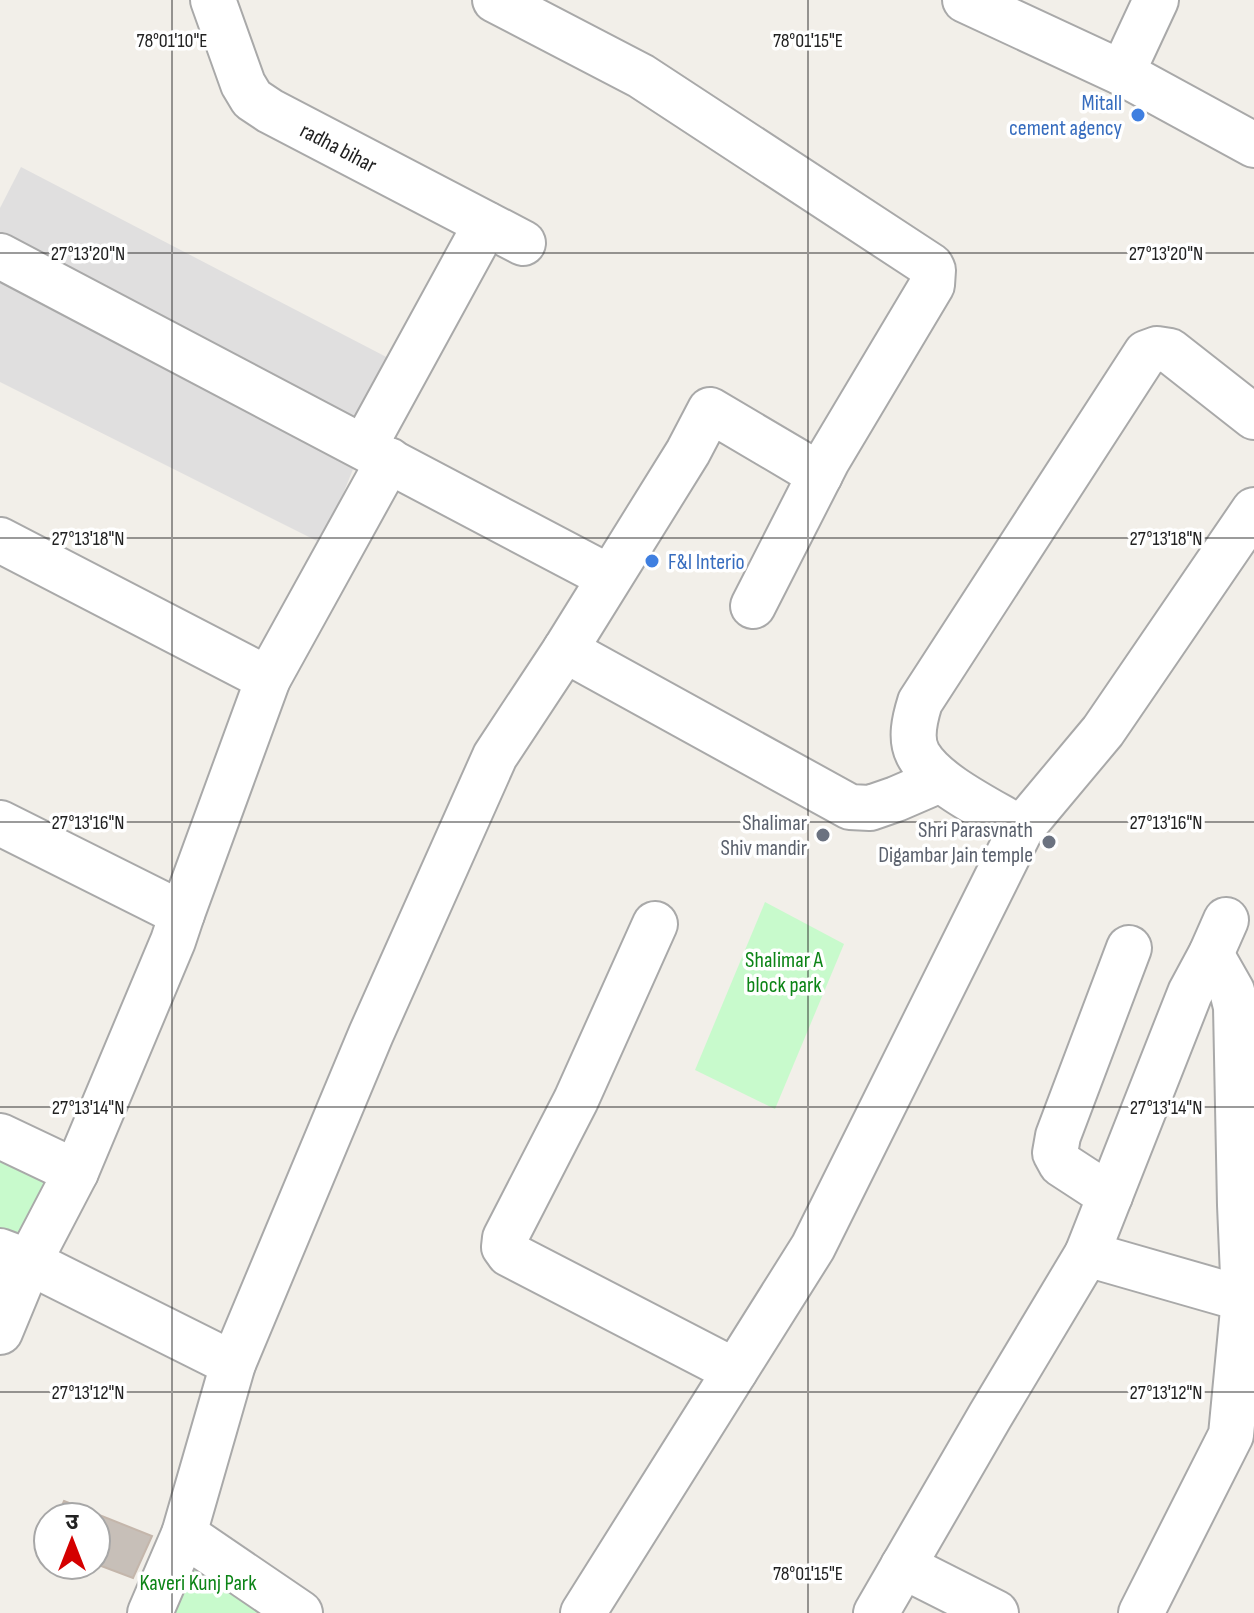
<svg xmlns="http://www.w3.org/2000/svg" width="1254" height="1613" font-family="'Sofia Sans Condensed','Noto Sans Devanagari',sans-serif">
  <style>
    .residential { fill: #e0dfdf }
    .park { fill: #c8facc }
    .building { fill: #c7bfb8; stroke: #c4b6ab; stroke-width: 2 }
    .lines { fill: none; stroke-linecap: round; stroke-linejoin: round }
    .minor-casing { stroke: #a9a9a9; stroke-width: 48 }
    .minor { stroke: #fff; stroke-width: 44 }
    .ticks { fill: none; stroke: #222; stroke-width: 2; stroke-opacity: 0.45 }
    .shop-dot { fill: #3f7fe0; stroke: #fff; stroke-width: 3 }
    .worship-dot { fill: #6b7280; stroke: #fff; stroke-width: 3 }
    .labels { text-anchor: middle; stroke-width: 7; stroke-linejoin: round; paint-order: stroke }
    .shop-label { font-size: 22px; fill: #366cbe; stroke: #fff; text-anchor: end }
    .street-label { font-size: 22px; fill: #222; stroke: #fff }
    .worship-label { font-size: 22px; fill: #5b616d; stroke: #fff; text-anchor: end }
    .park-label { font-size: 22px; fill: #0c8416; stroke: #fff }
    .ticks-label { font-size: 20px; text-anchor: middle; fill: #222; stroke: #fff; stroke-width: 7; stroke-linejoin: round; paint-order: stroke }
  </style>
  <rect width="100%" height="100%" fill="#f2efe9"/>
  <path class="residential" d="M21 167 396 362 323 544 0 382V208Z"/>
  <g class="park">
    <path d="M765 902 844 944 775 1109 695 1070Z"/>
    <path d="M0 1138 76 1172 29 1262 0 1249Z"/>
    <path d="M184 1534 300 1613H150Z"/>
  </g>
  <path class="building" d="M64 1501 152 1536 133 1578 96 1564V1517H57Z"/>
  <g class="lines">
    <defs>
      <g id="minor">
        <path id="s1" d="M213 0 243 84 252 99 270 111 523 243"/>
        <path d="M495 0 641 76 931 266 933 270 932 285 827 461 753 606"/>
        <path d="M965 0 1122 73 1254 145"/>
        <path d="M1122 73 1156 0"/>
        <path d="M0 256 609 577"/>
        <path d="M364 447 486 224"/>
        <path d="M0 540 268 679"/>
        <path d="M565 650 850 807 870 808 896 799 940 780"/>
        <path d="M0 823 182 914 173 941 76 1172 29 1262 0 1332"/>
        <path d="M1021 829C992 811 936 785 919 756 909 740 915 718 920 702L1146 353 1157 349 1170 351 1254 417"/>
        <path d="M182 914 268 679 389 460"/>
        <path d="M655 924 576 1100 505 1238 504 1247 509 1254 735 1371"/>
        <path d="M0 1136 76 1172"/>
        <path d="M1110 1196 1061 1164 1055 1153 1058 1136 1129 948"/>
        <path d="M0 1251 29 1262 233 1364"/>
        <path d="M1087 1254 1190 993 1211 954 1226 920"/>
        <path d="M184 1534 233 1364 371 1034 495 756 565 650 688 452 710 410 820 475"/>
        <path d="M903 1566 996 1613"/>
        <path d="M150 1613 184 1534 300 1613"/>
        <path d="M583 1613 813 1247 1021 829 1103 731 1254 510"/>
        <path d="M876 1613 990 1416 1087 1254 1244 1299H1254"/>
        <path d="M1141 1613 1231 1435 1244 1299 1240 1205 1236 1007 1232 991 1211 954"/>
      </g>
    </defs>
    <use href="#minor" class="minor-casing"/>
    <use href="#minor" class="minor"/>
  </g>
  <path class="ticks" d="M172 0V1613M808 0V1613M0 253H1254M0 538H1254M0 822H1254M0 1107H1254M0 1392H1254"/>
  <g class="shop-dot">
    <circle cx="1138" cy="115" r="8"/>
    <circle cx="652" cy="561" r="8"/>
  </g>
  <g class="worship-dot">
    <circle cx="823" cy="835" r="8"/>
    <circle cx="1049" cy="842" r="8"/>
  </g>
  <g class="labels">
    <g class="shop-label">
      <text x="1122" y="110">Mitall<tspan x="1122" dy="25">cement agency</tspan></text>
      <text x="668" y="569" text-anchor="start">F&amp;I Interio</text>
    </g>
    <g class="street-label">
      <text dy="8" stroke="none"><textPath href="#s1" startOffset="206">radha bihar</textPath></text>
    </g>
    <g class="worship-label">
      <text x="807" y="830">Shalimar<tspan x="807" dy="25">Shiv mandir</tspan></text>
      <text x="1033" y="837">Shri Parasvnath<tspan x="1033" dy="25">Digambar Jain temple</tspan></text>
    </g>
    <g class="park-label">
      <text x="784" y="967">Shalimar A<tspan x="784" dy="25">block park</tspan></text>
      <text x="198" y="1590">Kaveri Kunj Park</text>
    </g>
  </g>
  <g class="ticks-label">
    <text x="172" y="47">78°01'10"E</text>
    <text x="808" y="47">78°01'15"E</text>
    <text x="88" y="260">27°13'20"N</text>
    <text x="1166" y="260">27°13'20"N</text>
    <text x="88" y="545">27°13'18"N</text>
    <text x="1166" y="545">27°13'18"N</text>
    <text x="88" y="829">27°13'16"N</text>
    <text x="1166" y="829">27°13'16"N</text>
    <text x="88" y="1114">27°13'14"N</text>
    <text x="1166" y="1114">27°13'14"N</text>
    <text x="88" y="1399">27°13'12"N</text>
    <text x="1166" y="1399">27°13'12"N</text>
    <text x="808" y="1580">78°01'15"E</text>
  </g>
  <g transform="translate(72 1541)"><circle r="38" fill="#ffffff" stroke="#a7a7a7" stroke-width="2"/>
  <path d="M0-6L14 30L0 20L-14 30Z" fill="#d40000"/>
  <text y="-12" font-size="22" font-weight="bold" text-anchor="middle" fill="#222222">उ</text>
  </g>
</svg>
